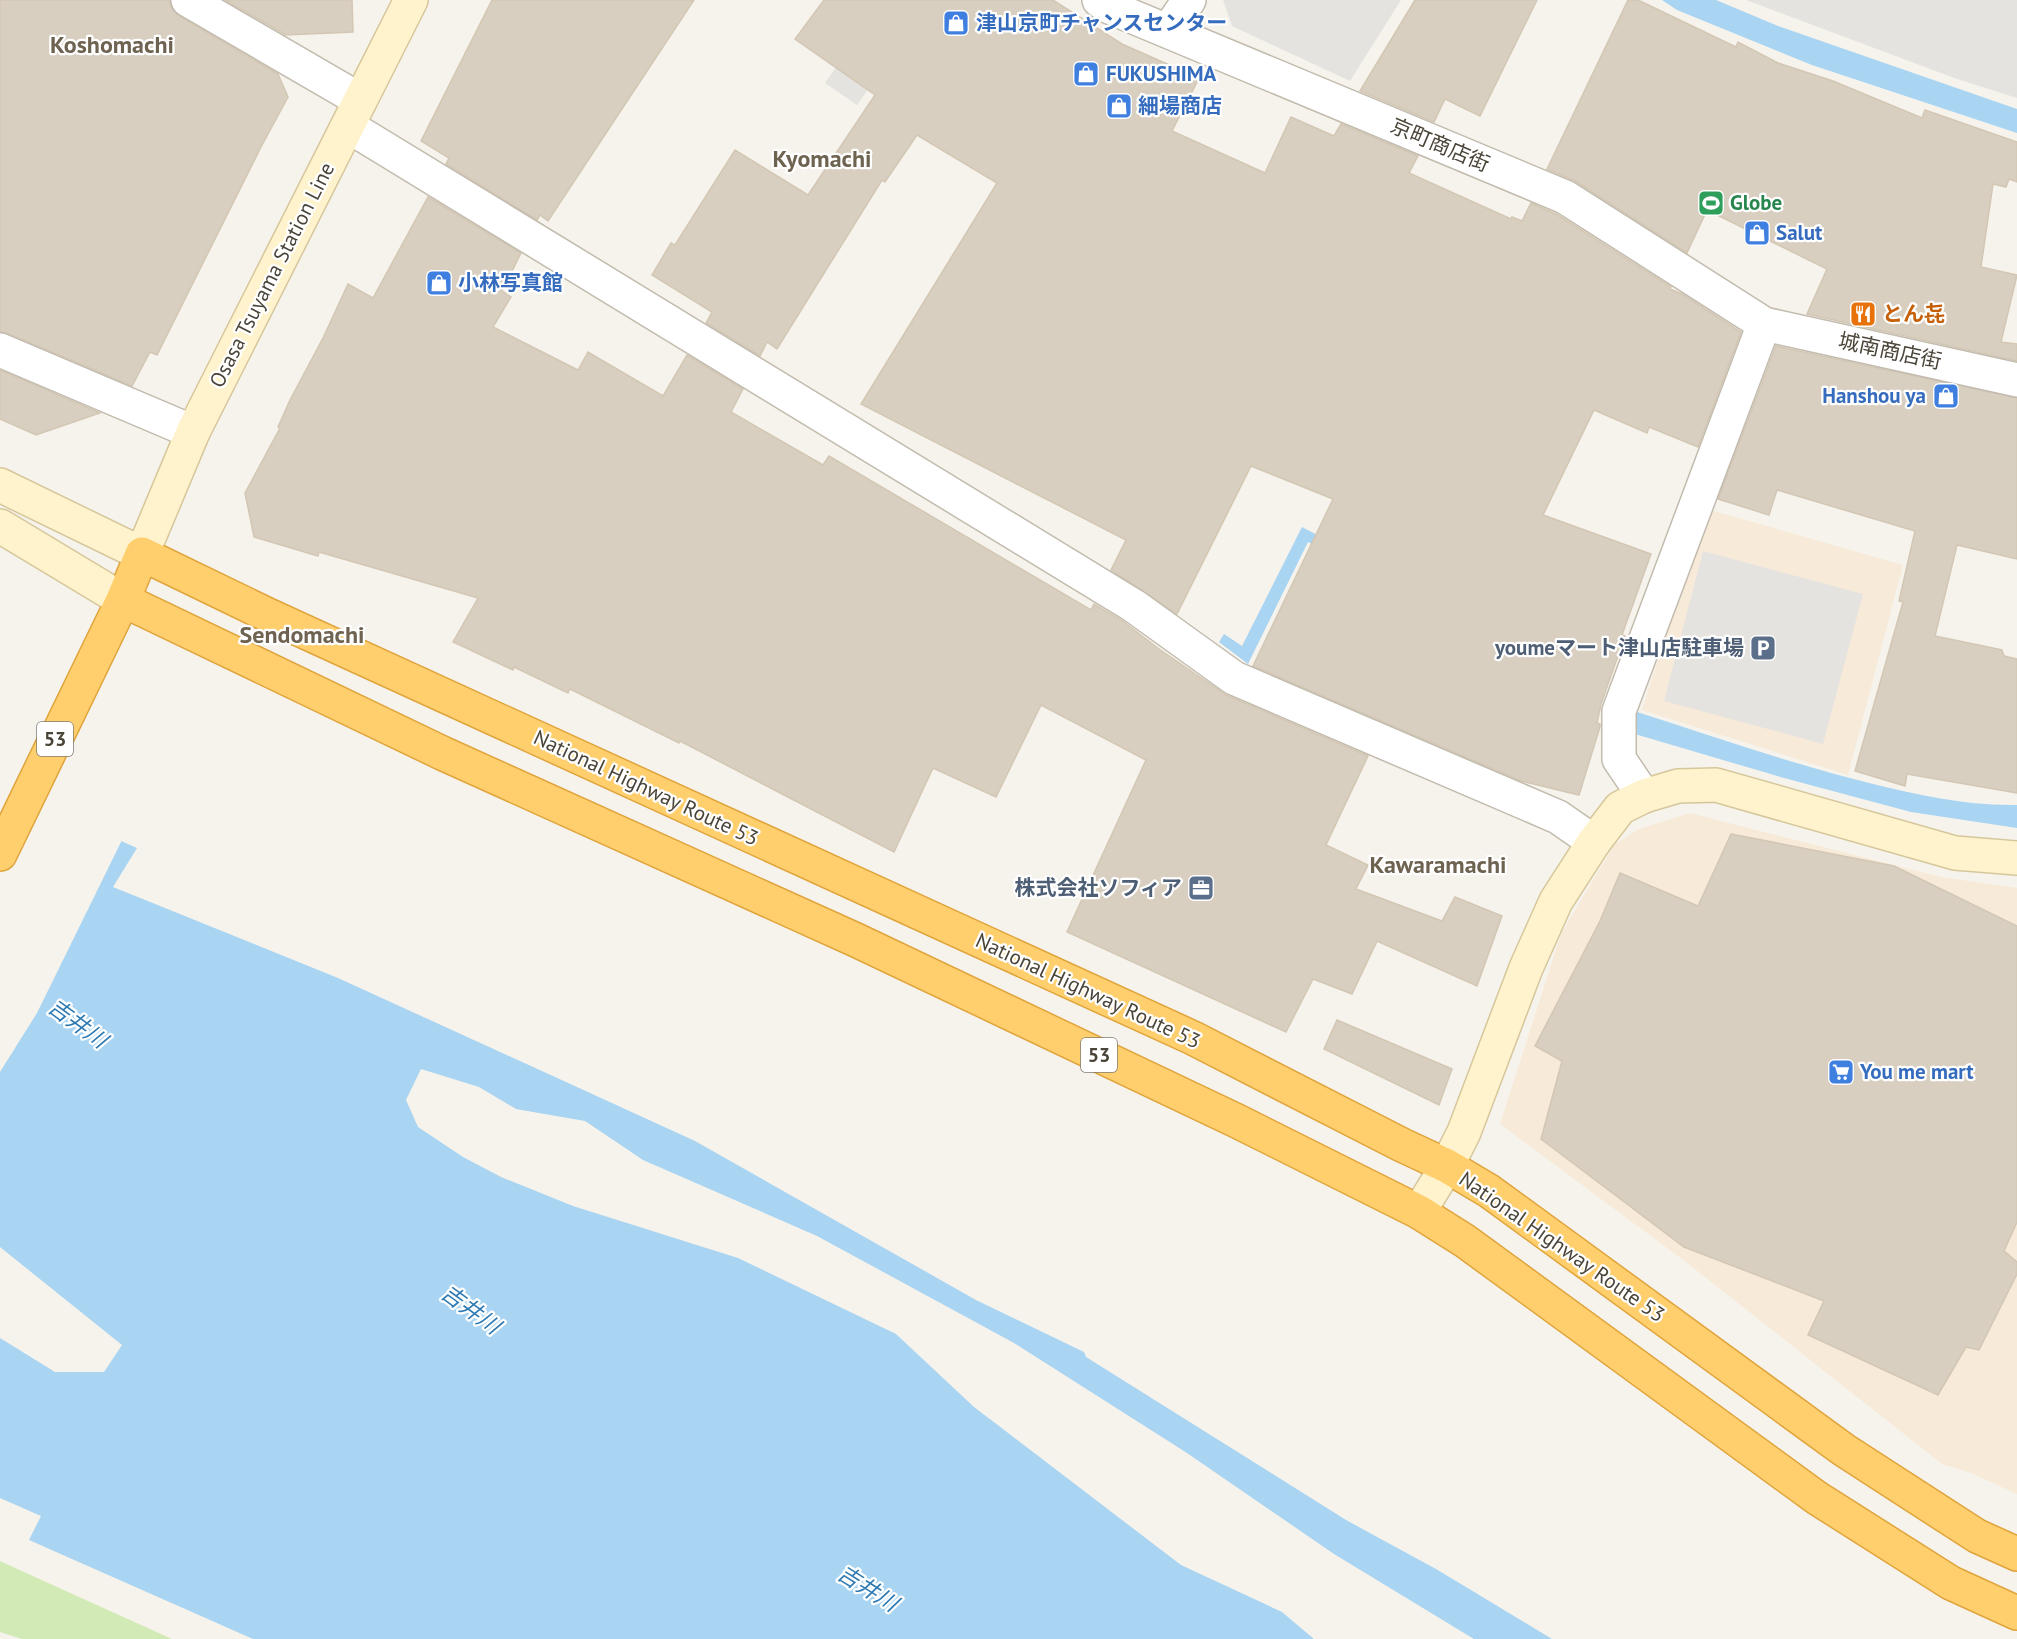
<svg xmlns="http://www.w3.org/2000/svg" width="2017" height="1639" font-family="'PT Sans','Noto Sans JP',sans-serif">
  <style>
    .commercial { fill: #f7ead8 }
    .green { fill: #d2eab5 }
    .parking { fill: #e5e3e0 }
    .water { fill: #a9d4f2 }
    .pier { fill: #f6f3ec }
    .building { fill: #d8cfc1; stroke: #d3c7b4; stroke-width: 1.5 }
    .lines { fill: none; stroke-linecap: round; stroke-linejoin: round }
    .street-casing { stroke: #c2bbae; stroke-width: 36 }
    .secondary-casing { stroke: #d6c79b; stroke-width: 36 }
    .highway-casing { stroke: #e0a43c; stroke-width: 36 }
    .street { stroke: #fff; stroke-width: 33 }
    .secondary { stroke: #fff3cd; stroke-width: 33 }
    .highway { stroke: #ffcf6e; stroke-width: 33 }
    .labels { text-anchor: middle; stroke-width: 4.5; stroke-linejoin: round; paint-order: stroke }
    .shield { fill: #fff; stroke: #817c74; stroke-width: 1.5 }
    .shield-label { font-size: 20px; font-weight: bold; fill: #4b4439 }
    .shop-label { font-size: 21px; font-weight: bold; fill: #366cbe; stroke: #fff; text-anchor: start }
    .street-label { font-size: 21px; fill: #4b4439; stroke: #fff }
    .leisure-label { font-size: 21px; font-weight: bold; fill: #27864d; stroke: #fff; text-anchor: start }
    .food-label { font-size: 21px; font-weight: bold; fill: #c56008; stroke: #fff; text-anchor: start }
    .service-label { font-size: 21px; font-weight: bold; fill: #4e5e75; stroke: #fff; text-anchor: end }
    .water-label { font-size: 22px; font-style: italic; fill: #2e7ab2; stroke: #fff }
    .quarter-label { font-size: 24px; font-weight: bold; fill: #6e6250; stroke: #fff }
  </style>
  <rect width="100%" height="100%" fill="#f6f3ec"/>
  <g class="commercial">
    <path d="M1707 509 1903 565 1848 775 1642 710Z"/>
    <path d="M1690 813 1941 877 2017 888V1494L1971 1473 1942 1464 1686 1262 1500 1124 1561 934 1614 845 1639 829Z"/>
  </g>
  <path class="green" d="M0 1561 24 1572 172 1639H22L0 1632Z"/>
  <g class="parking">
    <path d="M883 0H932L857 105 825 83Z"/>
    <path d="M1223 0H1401L1350 81 1232 26Z"/>
    <path d="M1746 0H2017V98L1957 79Z"/>
    <path d="M1703 551 1863 594 1823 744 1664 701Z"/>
  </g>
  <g class="water">
    <path d="M1662 0H1716L1778 26 2017 109V133L1812 65 1677 10Z"/>
    <path d="M1302 527 1373 564 1483 635 1308 542 1248 664 1219 642 1224 634 1242 646Z"/>
    <path d="M1634 711C1712 736 1789 763 1869 783 1918 795 1966 806 2017 805V828L1911 812 1784 778 1628 732Z"/>
    <path d="M0 788 137 848 113 887 338 978 695 1141 976 1300 1084 1352 1086 1357 1346 1520 1436 1569 1552 1639H1474L1469 1636 1334 1554 1187 1453 1014 1343 817 1236 643 1160 585 1121 516 1109 479 1087 421 1069 406 1100 418 1127 463 1157 501 1177 573 1206 738 1258 896 1334 974 1407 1181 1565 1282 1612 1314 1639H253L29 1540 41 1516 0 1498V1338L55 1372H104L122 1345 0 1247Z"/>
  </g>
  <path class="pier" d="M0 785 123 838 37 1013 0 1072Z"/>
  <g class="building">
    <path d="M0 0H169L172 9 179 16 278 74 288 97 261 147 157 355 150 352 132 386 7 333 0 332Z"/>
    <path d="M225 0H352L353 32 286 35Z"/>
    <path d="M492 0H694L548 221 540 215 537 220 446 164 449 158 421 141Z"/>
    <path d="M824 0H1053L1122 44 1199 78 1172 131 1265 173 1291 117 1334 136 1341 124 1418 156 1409 173 1511 219 1512 217 1522 221 1531 203 1556 214 1671 287 1670 289 1682 294 1741 332 1698 447 1649 427 1647 433 1594 410 1543 515 1651 554 1622 635 1625 636 1601 704 1597 723 1600 724V727L1579 795 1521 781 1253 666 1333 499 1251 466 1177 614 1111 570 1126 540 861 404 997 183 917 135 885 182 882 180 777 349 767 342 760 356 706 323 712 312 652 275 671 243 675 245 735 150 808 195 875 95 795 39Z"/>
    <path d="M1415 0H1537L1480 116 1445 99 1434 122 1360 91Z"/>
    <path d="M1628 0H1638L1736 47 1738 42 1778 63 1833 81 1922 118 1925 110 2017 142V182L2009 179 2006 187 1993 184 1981 267 2017 275 2001 342 2017 344V361L1807 314 1827 269 1707 210 1687 253 1575 181 1547 169Z"/>
    <path d="M428 197 521 253 502 291 511 297 493 327 578 370 588 352 663 396 687 355 743 389 731 412 823 465 829 456 1091 610 1094 604 1124 622 1159 649 1226 695 1368 756 1326 845 1368 865 1356 889 1442 921 1455 897 1502 916 1477 986 1377 941 1352 994 1313 979 1286 1032 1067 932 1146 760 1041 705 996 797 933 768 894 852 680 741 679 743 570 689 568 693 514 667 513 670 453 642 478 598 319 552 318 556 254 537 245 493 280 428 278 427 290 400 323 338 348 284 373 298Z"/>
    <path d="M1776 346 2017 398V559L1957 545 1935 636 2002 650 2004 656 2017 659V793L1907 774 1905 786 1855 771 1903 602 1899 601 1915 531 1777 490 1769 515 1718 499Z"/>
    <path d="M0 370 100 413 36 435 0 419Z"/>
    <path d="M1731 834 1894 866 2017 926V1222L2004 1251 2017 1262V1274L1979 1350 1966 1347 1938 1395 1808 1335 1824 1301 1684 1247 1541 1139 1562 1061 1535 1046 1600 921 1620 873 1698 906Z"/>
    <path d="M1337 1020 1452 1069 1439 1105 1324 1049Z"/>
  </g>
  <g class="lines">
    <defs>
      <g id="street">
        <path d="M188 0 360 100"/>
        <path d="M1099 0 1107 6 1565 197 1764 324 2017 380"/>
        <path d="M1168 31 1189 0"/>
        <path d="M348 126 1134 606 1234 678 1558 817 1594 842"/>
        <path d="M0 350 193 432"/>
        <path d="M1644 796 1619 759V711L1764 324"/>
      </g>
      <g id="secondary">
        <path d="M0 485 142 554 193 432 411 0"/>
        <path d="M0 526 123 600"/>
        <path d="M1419 1212 1447 1166 1464 1132 1526 968 1556 901 1594 842 1620 808 1644 796 1678 786 1716 785 1955 853 2017 858"/>
      </g>
      <g id="highway">
        <path d="M123 600 442 753 856 940 1237 1121 1419 1212 1465 1241 1817 1498 1951 1583 2017 1613"/>
        <path d="M0 854 123 600 142 554 268 615 1193 1038 1402 1145 1447 1166 1489 1191 1844 1450 1977 1536 2017 1554"/>
      </g>
    </defs>
    <use href="#street" class="street-casing"/>
    <use href="#secondary" class="secondary-casing"/>
    <use href="#highway" class="highway-casing"/>
    <use href="#street" class="street"/>
    <use href="#secondary" class="secondary"/>
    <use href="#highway" class="highway"/>
  </g>
  <defs>
    <symbol id="shop-square" viewBox="-11 -11 22 22"><rect x="-9" y="-9" width="18" height="18" rx="4" fill="#3f7fe0" stroke="#fff"/><path d="M-5-2.5h2.3a2.7 3.5 0 0 1 5.4 0H5L5.5 6h-11ZM-1.5-2.5h3a1.5 2.3 0 0 0-3 0Z" fill="#fff"/></symbol>
    <symbol id="stadium-square" viewBox="-11 -11 22 22"><rect x="-9" y="-9" width="18" height="18" rx="4" fill="#2e9e5b" stroke="#fff"/><path d="M0-5a6.5 5 0 1 0 0 10a6.5 5 0 1 0 0-10ZM-3.5-1.8h7v3.6h-7Z" fill="#fff"/></symbol>
    <symbol id="restaurant-square" viewBox="-11 -11 22 22"><rect x="-9" y="-9" width="18" height="18" rx="4" fill="#e8710a" stroke="#fff"/><path d="M-5-6h1v4h1v-4h1v4h1v-4h1v5L-1.5 .5V6h-2V.5L-5-1ZM5-6V6H3V1.5H1.5Q1.5-4 5-6Z" fill="#fff"/></symbol>
    <symbol id="parking-square" viewBox="-11 -11 22 22"><rect x="-9" y="-9" width="18" height="18" rx="4" fill="#5c6f8a" stroke="#fff"/><path d="M-3.5-5.5H1a3.5 3.5 0 0 1 0 7H-1V5.5H-3.5ZM-1-3.4V-.6H.8a1.4 1.4 0 0 0 0-2.8Z" fill="#fff"/></symbol>
    <symbol id="office-square" viewBox="-11 -11 22 22"><rect x="-9" y="-9" width="18" height="18" rx="4" fill="#5c6f8a" stroke="#fff"/><path d="M-6-3h4V-5.5h4V-3h4V5H-6ZM-1-4.5V-3h2v-1.5ZM-6 0V1H6V0Z" fill="#fff"/></symbol>
    <symbol id="supermarket-square" viewBox="-11 -11 22 22"><rect x="-9" y="-9" width="18" height="18" rx="4" fill="#3f7fe0" stroke="#fff"/><path d="M-6-5.5h2.5l.6 2H6L4.5 2H-2.5L-4.4-4H-6ZM-1.5 3.2a1.3 1.3 0 1 0 .1 0ZM3 3.2a1.3 1.3 0 1 0 .1 0Z" fill="#fff"/></symbol>
  </defs>
  <g fill-rule="evenodd">
    <use href="#shop-square" x="941" y="8" width="30" height="30"/>
    <use href="#shop-square" x="1071" y="59" width="30" height="30"/>
    <use href="#shop-square" x="1104" y="91" width="30" height="30"/>
    <use href="#stadium-square" x="1696" y="188" width="30" height="30"/>
    <use href="#shop-square" x="1742" y="218" width="30" height="30"/>
    <use href="#shop-square" x="424" y="268" width="30" height="30"/>
    <use href="#restaurant-square" x="1848" y="299" width="30" height="30"/>
    <use href="#shop-square" x="1931" y="381" width="30" height="30"/>
    <use href="#parking-square" x="1748" y="633" width="30" height="30"/>
    <use href="#office-square" x="1186" y="873" width="30" height="30"/>
    <use href="#supermarket-square" x="1826" y="1057" width="30" height="30"/>
  </g>
  <g class="labels">
    <g class="shield">
      <rect x="37" y="722" width="36" height="34" rx="4.5"/>
      <rect x="1081" y="1038" width="36" height="34" rx="4.5"/>
    </g>
    <g class="shield-label">
      <text x="55" y="746">53</text>
      <text x="1099" y="1062">53</text>
    </g>
    <g class="shop-label">
      <text x="976" y="30">津山京町チャンスセンター</text>
      <text x="1106" y="81">FUKUSHIMA</text>
      <text x="1138" y="113">細場商店</text>
      <text x="1776" y="240">Salut</text>
      <text x="458" y="290">小林写真館</text>
      <text x="1926" y="403" text-anchor="end">Hanshou ya</text>
      <text x="1860" y="1079">You me mart</text>
    </g>
    <g class="street-label">
      <text transform="translate(1440 145) rotate(23)" y="7">京町商店街</text>
      <text transform="translate(272 275) rotate(-63)" y="7">Osasa Tsuyama Station Line</text>
      <text transform="translate(1890 351) rotate(12)" y="7">城南商店街</text>
      <text transform="translate(646 788) rotate(25)" y="7">National Highway Route 53</text>
      <text transform="translate(1088 991) rotate(25)" y="7">National Highway Route 53</text>
      <text transform="translate(1562 1247) rotate(35)" y="7">National Highway Route 53</text>
    </g>
    <g class="leisure-label">
      <text x="1730" y="210">Globe</text>
    </g>
    <g class="food-label">
      <text x="1882" y="321">とん㐂</text>
    </g>
    <g class="service-label">
      <text x="1744" y="655">youmeマート津山店駐車場</text>
      <text x="1182" y="895">株式会社ソフィア</text>
    </g>
    <g class="water-label">
      <text transform="translate(78 1023) rotate(36)" y="8">吉井川</text>
      <text transform="translate(471 1309) rotate(36)" y="8">吉井川</text>
      <text transform="translate(868 1588) rotate(32)" y="8">吉井川</text>
    </g>
    <g class="quarter-label">
      <text x="112" y="53">Koshomachi</text>
      <text x="822" y="167">Kyomachi</text>
      <text x="302" y="643">Sendomachi</text>
      <text x="1438" y="873">Kawaramachi</text>
    </g>
  </g>
</svg>
